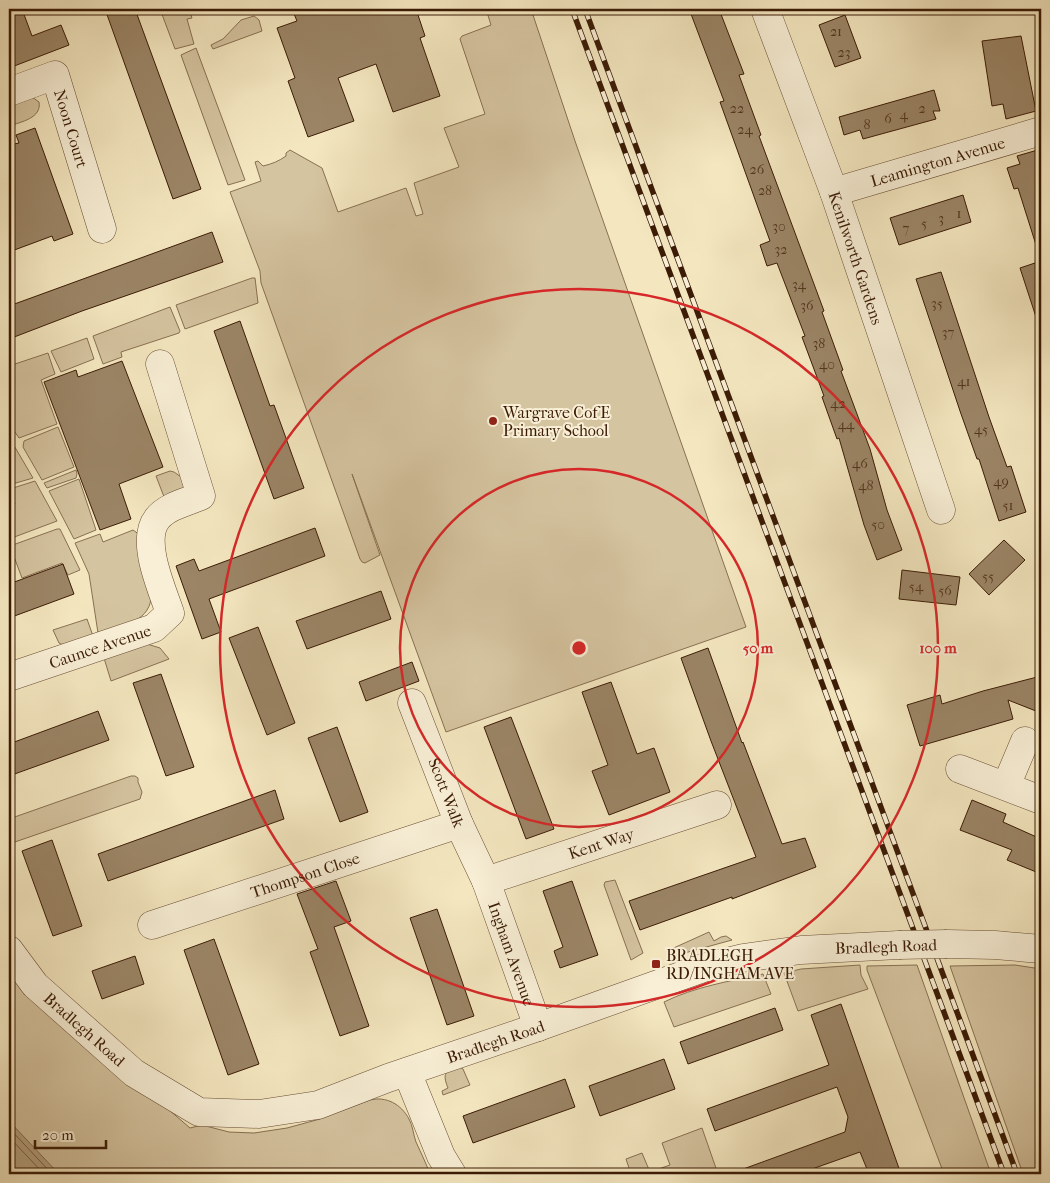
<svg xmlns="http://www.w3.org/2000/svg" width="1050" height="1183" font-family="'IM FELL French Canon',serif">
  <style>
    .green { fill: #d5c4a0; stroke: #887052 }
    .water { fill: #b5a280; stroke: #846c4f }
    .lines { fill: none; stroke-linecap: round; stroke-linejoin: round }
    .shore { stroke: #785e42; stroke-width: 1 }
    .building { fill: #9b8566; stroke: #3b1b05 }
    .street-casing { stroke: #694e34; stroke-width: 29 }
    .street { stroke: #f8efd6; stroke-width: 28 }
    .rail-casing { stroke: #3b1b05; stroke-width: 5.5 }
    .rail { stroke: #f8efd6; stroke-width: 4; stroke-dasharray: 11; stroke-linecap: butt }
    .street-bridge-casing { stroke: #694e34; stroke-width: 29; stroke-linecap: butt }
    .street-bridge { stroke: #f8efd6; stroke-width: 28 }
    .ring { fill: none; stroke: #d62828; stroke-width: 2.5 }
    .poi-dot { fill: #8f2418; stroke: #f8efd6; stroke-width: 2 }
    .labels { text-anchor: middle; stroke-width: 4; stroke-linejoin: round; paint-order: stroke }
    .number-label { font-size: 14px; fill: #53361d }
    .street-label { font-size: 16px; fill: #3b1b05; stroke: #f8efd6 }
    .poi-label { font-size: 16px; fill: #3b1b05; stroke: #f8efd6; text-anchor: start }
    .centre { fill: #d62828; stroke: #f8efd6; stroke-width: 2.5 }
    .ring-label { font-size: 15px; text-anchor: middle; font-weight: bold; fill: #d62828; stroke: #f8efd6; stroke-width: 4; stroke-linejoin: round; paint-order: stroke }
  </style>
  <rect width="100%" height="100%" fill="#f4e7c0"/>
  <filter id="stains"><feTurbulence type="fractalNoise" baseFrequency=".004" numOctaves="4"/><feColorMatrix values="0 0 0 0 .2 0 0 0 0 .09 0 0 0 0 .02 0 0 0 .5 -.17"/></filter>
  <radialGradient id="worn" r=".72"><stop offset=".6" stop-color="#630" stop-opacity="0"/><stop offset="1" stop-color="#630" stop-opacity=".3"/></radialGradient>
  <g class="green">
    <path d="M160 9H189L192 18 187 19 194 44 175 49Z"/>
    <path d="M486 9H531L575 141 746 627 446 732 352 474 380 555 365 563 362 562 360 559 261 283 260 271 230 192 261 181 255 162 258 161 263 166C272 164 279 161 286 156V153L290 150 322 168 338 212 406 188 416 216 423 214 414 183 459 167 444 128 485 114 460 39 462 36 491 25Z"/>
    <path d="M254 16 259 20 262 31 213 49 211 45 223 39 241 20Z"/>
    <path d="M196 48 245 180 228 185 181 55Z"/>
    <path d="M32 97 39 102C42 118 21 122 9 126V102Z"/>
    <path d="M252 278H255L258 303 185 329 176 305Z"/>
    <path d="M170 307 180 331 179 333 121 352 122 357 103 364 93 336Z"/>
    <path d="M87 338 94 359 61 372 51 351Z"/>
    <path d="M48 353 55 374 41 380 57 424 19 438 9 423V366Z"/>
    <path d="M58 427 74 467 42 480 23 447 24 441Z"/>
    <path d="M9 437 33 478 9 485Z"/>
    <path d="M76 470 77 474 76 478 47 488 44 483Z"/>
    <path d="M170 471 174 472 184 479 185 488 166 502 156 476Z"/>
    <path d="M79 479 96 530 74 539 49 491Z"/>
    <path d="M35 481 57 521 9 539V507L15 504 10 489Z"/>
    <path d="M57 529H60L80 570 68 575 62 563 22 578 10 546Z"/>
    <path d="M133 530 140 535 151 598C149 623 118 627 98 633L89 574 75 543 100 534 103 542Z"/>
    <path d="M87 619 93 636 63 645 59 643 53 630Z"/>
    <path d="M147 644 160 648 169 659 111 681 104 658Z"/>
    <path d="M131 776H135L138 778V782L142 792 140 799 9 844V819Z"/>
    <path d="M615 880 643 953 631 960 604 885 605 882Z"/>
    <path d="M709 932 714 941 721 937 726 936 732 940 670 957 667 951Z"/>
    <path d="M860 965 861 975 868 989 798 1011 784 973 801 969Z"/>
    <path d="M917 965 991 1174H944L867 970V966Z"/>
    <path d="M1015 965 1041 969V1174H1023L950 966Z"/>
    <path d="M9 972 190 1128 202 1125 229 1132 254 1133 287 1128 320 1119 370 1100C386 1096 401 1104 409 1119 413 1126 413 1134 416 1142 421 1153 426 1163 430 1174H9Z"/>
    <path d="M763 974 771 994 674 1027 664 1002C694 987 730 981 763 974Z"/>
    <path d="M460 1067 463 1069 470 1085 443 1095 442 1091 448 1088C442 1073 445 1071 460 1067Z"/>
    <path d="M702 1128 718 1174H631L626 1159 642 1153 650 1172 670 1165 662 1143Z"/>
  </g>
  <path class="water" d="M9 1121 59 1174H12L9 1171Z"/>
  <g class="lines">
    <g class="shore">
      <path d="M9 1128 52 1174"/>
      <path d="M9 1137 44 1174"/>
    </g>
  </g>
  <g class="building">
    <path d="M9 9H22L32 36 61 25 69 45 9 68Z"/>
    <path d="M105 9H135L201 189 173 199Z"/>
    <path d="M292 9H416L425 36 420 38 440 96 393 112 376 64 338 78 354 121 308 137 288 81 295 78 277 28 297 21Z"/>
    <path d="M706 9H719L744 74 739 75 761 135 759 136 824 311 822 312 843 370 841 371 870 449 887 510 902 550 877 560 864 525 839 438 837 439 822 397 824 396 802 337 805 336 777 263 767 266 760 245 770 241 720 102 724 101 691 14Z"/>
    <path d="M845 15 861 58 835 67 819 25Z"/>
    <path d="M1021 36 1036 111 1006 119 1003 104 992 106 982 41Z"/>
    <path d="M934 90 940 111H933L936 119 863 139 860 130 844 135 839 117Z"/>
    <path d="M35 128 73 234 54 241 52 236 9 252V145L19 143 16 135Z"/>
    <path d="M1041 149V248H1037L1018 188 1014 189 1007 168 1020 164 1017 156Z"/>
    <path d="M963 195 971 222 899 245 890 218Z"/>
    <path d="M212 232 223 262 82 311 9 339V306Z"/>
    <path d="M1041 261V320H1037L1020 268Z"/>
    <path d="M941 272 989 417 1007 467 1011 466 1026 512 999 521 979 459H977L960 411 916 279Z"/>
    <path d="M240 321 270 406 274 405 304 488 274 499 214 331Z"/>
    <path d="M122 361 163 467 119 484 131 519 100 530 44 382 76 370 78 377Z"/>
    <path d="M315 528 325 556 209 599 221 632 202 639 176 566 194 559 199 571Z"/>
    <path d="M1004 540 1025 560 989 595 969 574Z"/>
    <path d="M63 564 74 594 9 618V584Z"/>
    <path d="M902 570 960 577 956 605 899 599Z"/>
    <path d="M381 591 391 619 307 649 296 621Z"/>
    <path d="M258 627 295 723 267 735 229 638Z"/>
    <path d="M708 648 742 743 743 742 782 844 805 838 816 867 732 899V897L640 930 629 901 756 857 711 741 681 658Z"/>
    <path d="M412 662 419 681 366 701 359 682Z"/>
    <path d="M161 674 194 767 166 776 133 683Z"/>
    <path d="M1041 676V713L1008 700 1013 719 920 746 907 705 940 695 942 704 983 691Z"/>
    <path d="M611 682 637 754 654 748 670 792 609 815 592 771 608 765 582 692Z"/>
    <path d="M98 711 109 740 9 776V744Z"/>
    <path d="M511 717 554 829 526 839 484 727Z"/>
    <path d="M337 727 368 812 340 822 308 738Z"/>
    <path d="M275 790 284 819 108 881 98 854Z"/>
    <path d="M972 800 1006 814 1003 822 1041 839V874L1007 860 1012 850 960 830Z"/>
    <path d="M52 840 82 926 53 936 22 851Z"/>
    <path d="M336 881 351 921 334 927 369 1026 340 1036 310 952 318 949 297 894Z"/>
    <path d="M572 881 598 955 560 968 554 951 563 947 543 891Z"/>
    <path d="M437 909 474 1016 447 1025 410 918Z"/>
    <path d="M214 939 259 1064 228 1075 184 950Z"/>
    <path d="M135 956 144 984 102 999 92 971Z"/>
    <path d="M841 1004 901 1174H869L860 1152 798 1174H735V1172L845 1132 848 1117 837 1087 715 1131 707 1109 829 1065 811 1015Z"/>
    <path d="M775 1008 783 1030 688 1064 680 1042Z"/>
    <path d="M664 1059 675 1089 600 1116 589 1086Z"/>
    <path d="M565 1079 575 1107 473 1143 463 1116Z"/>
  </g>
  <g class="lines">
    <defs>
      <g id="street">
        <path id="s1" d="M765 9 834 192 941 510"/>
        <path id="s2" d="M9 92 55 75 102 229"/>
        <path id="s3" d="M834 192 1041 131"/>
        <path id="s4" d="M9 677 154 628 170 613C162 589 140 541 157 519 167 506 187 502 201 496L160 364"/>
        <path id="s5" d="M412 703 459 824 486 881 538 1027"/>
        <path d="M960 769 1041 800"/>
        <path d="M1006 786 1025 741"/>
        <path id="s6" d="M486 881 717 805"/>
        <path id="s7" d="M152 925 459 824"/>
        <path d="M947 944 995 945 1041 949"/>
        <path id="s8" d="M9 950 35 985 134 1073 199 1112 259 1114 318 1105 388 1078 538 1027 706 967 743 958 801 950 899 945"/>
        <path d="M407 1072 441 1156 452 1174"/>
      </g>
    </defs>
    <use href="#street" class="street-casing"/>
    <use href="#street" class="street"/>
    <defs>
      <g id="rail">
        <path d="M572 9 1004 1174"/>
        <path d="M585 9 1017 1174"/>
      </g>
    </defs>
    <use href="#rail" class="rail-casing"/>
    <use href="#rail" class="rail"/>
    <defs>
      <path id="street-bridge" d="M899 945 947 944"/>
    </defs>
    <use href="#street-bridge" class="street-bridge-casing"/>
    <use href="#street-bridge" class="street-bridge"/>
  </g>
  <g class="ring">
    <circle cx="579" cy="648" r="179"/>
    <circle cx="579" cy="648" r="359"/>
  </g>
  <g class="poi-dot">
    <circle cx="493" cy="421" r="5"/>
    <rect x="651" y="959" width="10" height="10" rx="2.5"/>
  </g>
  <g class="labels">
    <g class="number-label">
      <text x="836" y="36">21</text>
      <text x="844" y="57">23</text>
      <text x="737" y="113">22</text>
      <text x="922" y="113">2</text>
      <text x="904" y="119">4</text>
      <text x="888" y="123">6</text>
      <text x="867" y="129">8</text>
      <text x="745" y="134">24</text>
      <text x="757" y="174">26</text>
      <text x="765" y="195">28</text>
      <text x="959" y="218">1</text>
      <text x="941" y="223">3</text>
      <text x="924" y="228">5</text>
      <text x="779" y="231">30</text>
      <text x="906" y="233">7</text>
      <text x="781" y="254">32</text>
      <text x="799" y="289">34</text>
      <text x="937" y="308">35</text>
      <text x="807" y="310">36</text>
      <text x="948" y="337">37</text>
      <text x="819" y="348">38</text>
      <text x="827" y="369">40</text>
      <text x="964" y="386">41</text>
      <text x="838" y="408">42</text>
      <text x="846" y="429">44</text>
      <text x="981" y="434">45</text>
      <text x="860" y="468">46</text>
      <text x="1001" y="486">49</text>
      <text x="866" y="490">48</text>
      <text x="1008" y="510">51</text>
      <text x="878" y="529">50</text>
      <text x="988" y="581">55</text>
      <text x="916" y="591">54</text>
      <text x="945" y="595">56</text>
    </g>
    <g class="street-label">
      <text dy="6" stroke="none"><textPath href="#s2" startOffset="105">Noon Court</textPath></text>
      <text dy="6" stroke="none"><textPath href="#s3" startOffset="108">Leamington Avenue</textPath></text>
      <text dy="6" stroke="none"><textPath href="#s1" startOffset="265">Kenilworth Gardens</textPath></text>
      <text dy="6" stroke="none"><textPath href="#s4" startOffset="96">Caunce Avenue</textPath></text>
      <text dy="6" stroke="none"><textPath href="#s5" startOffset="96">Scott Walk</textPath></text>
      <text dy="6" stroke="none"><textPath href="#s6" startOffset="121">Kent Way</textPath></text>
      <text dy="6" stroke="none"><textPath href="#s7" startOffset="161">Thompson Close</textPath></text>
      <text transform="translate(886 946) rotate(-2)" y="6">Bradlegh Road</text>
      <text dy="6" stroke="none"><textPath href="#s5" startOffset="270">Ingham Avenue</textPath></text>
      <text dy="6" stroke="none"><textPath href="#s8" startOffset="110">Bradlegh Road</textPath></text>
      <text dy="6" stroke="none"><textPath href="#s8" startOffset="560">Bradlegh Road</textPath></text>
    </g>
    <g class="poi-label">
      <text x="503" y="418">Wargrave CofE<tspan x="503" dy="18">Primary School</tspan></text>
      <text x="666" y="961">BRADLEGH<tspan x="666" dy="18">RD/INGHAM AVE</tspan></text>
    </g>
  </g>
  <circle cx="579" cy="648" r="8" class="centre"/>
  <g class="ring-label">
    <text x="758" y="653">50 m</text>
    <text x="938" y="653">100 m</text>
  </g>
  <rect width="1050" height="1183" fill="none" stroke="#f4e7c0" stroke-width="30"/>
  <rect x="10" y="10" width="1030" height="1163" fill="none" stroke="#3b1b05" stroke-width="2.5"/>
  <rect x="15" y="15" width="1020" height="1153" fill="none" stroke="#3b1b05"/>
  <path d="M35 1140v8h71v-8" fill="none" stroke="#3b1b05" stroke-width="2.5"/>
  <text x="42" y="1140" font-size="15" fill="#3b1b05" stroke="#f8efd6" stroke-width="4" paint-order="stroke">20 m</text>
  <rect width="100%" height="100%" filter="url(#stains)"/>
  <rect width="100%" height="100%" fill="url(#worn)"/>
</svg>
